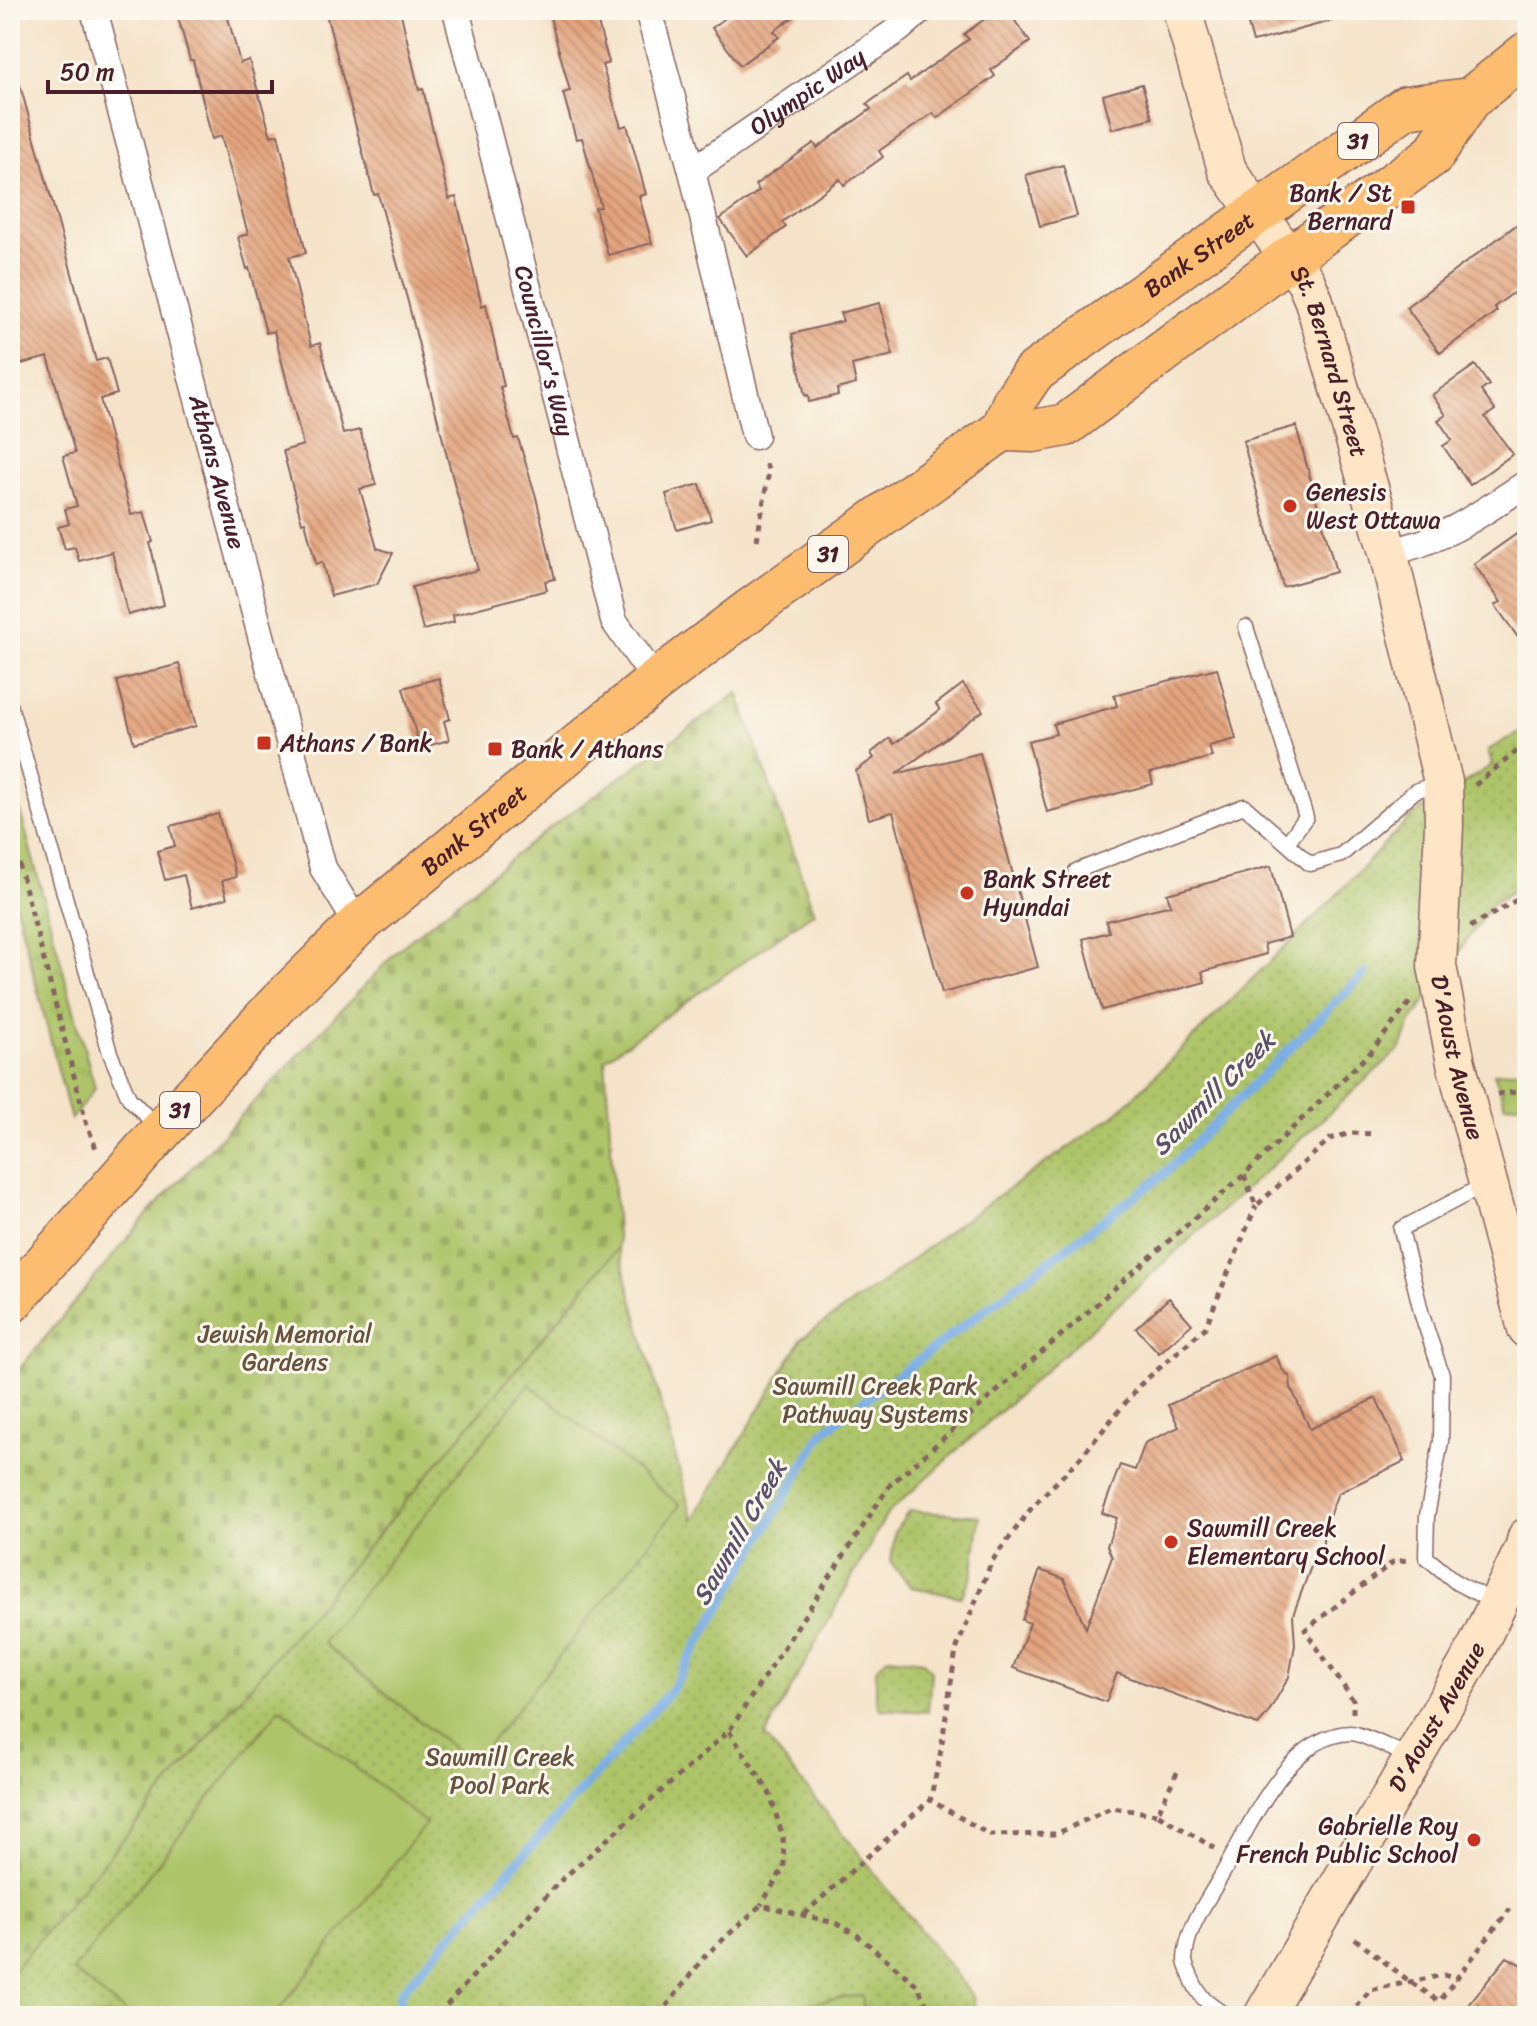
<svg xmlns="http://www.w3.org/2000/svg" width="1537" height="2026" font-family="Sriracha,sans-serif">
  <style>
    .grass { fill: url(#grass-tufts); stroke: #7c724a; stroke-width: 2 }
    .cemetery { fill: url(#cemetery-stones); stroke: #7c724a; stroke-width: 2 }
    .park { fill: url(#park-dots); stroke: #7c724a; stroke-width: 2 }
    .pitch { fill: #adc469; stroke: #7c724a; stroke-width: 2 }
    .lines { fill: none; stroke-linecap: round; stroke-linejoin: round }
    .stream { stroke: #79ade6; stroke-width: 9 }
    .building { fill: url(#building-back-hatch) }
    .lane-casing { stroke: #866462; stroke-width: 17 }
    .street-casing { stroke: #866462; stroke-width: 29 }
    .secondary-casing { stroke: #866462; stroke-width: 41 }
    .primary-casing { stroke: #866462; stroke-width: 45 }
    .path { stroke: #866462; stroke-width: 5; stroke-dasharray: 6 6; stroke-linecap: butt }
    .lane { stroke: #fff; stroke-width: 14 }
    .street { stroke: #fff; stroke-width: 26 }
    .secondary { stroke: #fee5c5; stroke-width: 38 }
    .primary { stroke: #fcbd6f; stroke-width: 42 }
    .poi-dot { fill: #c8321e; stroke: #fbf7ec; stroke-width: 3 }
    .labels { text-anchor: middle; stroke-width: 6; stroke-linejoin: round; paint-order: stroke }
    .shield { fill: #fbf7ec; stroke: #7f6065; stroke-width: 2 }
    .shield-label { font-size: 22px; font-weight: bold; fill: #4a1f2b }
    .street-label { font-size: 24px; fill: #4a1f2b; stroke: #fbf7ec }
    .poi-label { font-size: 24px; fill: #4a1f2b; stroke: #fbf7ec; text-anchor: start }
    .park-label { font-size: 24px; fill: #68513e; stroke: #fbf7ec }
    .water-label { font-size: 26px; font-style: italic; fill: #5a516c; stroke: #fbf7ec }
  </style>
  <defs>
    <pattern id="grass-tufts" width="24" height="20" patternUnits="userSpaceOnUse" patternTransform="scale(2)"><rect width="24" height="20" fill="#adc469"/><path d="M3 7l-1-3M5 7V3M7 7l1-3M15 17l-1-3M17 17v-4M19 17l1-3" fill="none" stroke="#96a85b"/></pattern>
    <pattern id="cemetery-stones" width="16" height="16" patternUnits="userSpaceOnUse" patternTransform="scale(2)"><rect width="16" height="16" fill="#adc469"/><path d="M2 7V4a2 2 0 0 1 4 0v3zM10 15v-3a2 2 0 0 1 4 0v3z" fill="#96a85b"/></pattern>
    <pattern id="park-dots" width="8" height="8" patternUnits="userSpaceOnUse" patternTransform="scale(2)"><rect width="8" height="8" fill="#adc469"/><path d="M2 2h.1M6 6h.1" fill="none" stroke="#96a85b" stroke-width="1.8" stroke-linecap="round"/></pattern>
    <pattern id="building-back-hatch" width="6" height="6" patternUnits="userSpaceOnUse" patternTransform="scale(2)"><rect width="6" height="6" fill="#e3a47e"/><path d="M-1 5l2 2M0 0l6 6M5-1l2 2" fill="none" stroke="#ba8567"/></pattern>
  </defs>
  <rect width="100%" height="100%" fill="#fbf7ec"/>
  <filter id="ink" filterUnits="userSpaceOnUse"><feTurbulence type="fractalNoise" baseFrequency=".0125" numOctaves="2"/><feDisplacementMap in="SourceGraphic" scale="16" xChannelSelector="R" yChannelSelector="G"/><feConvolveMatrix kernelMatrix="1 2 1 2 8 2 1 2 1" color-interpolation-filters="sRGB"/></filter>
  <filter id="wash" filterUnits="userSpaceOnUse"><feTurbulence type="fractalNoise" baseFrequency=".006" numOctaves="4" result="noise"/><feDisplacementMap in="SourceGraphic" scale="32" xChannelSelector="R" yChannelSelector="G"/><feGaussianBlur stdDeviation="1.8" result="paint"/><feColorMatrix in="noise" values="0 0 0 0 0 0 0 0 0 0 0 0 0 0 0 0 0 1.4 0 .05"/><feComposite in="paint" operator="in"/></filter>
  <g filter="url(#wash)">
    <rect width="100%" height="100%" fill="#f5e3c9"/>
    <g class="grass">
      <path d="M10 774 95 1088 71 1120 10 882Z"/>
      <path d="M1527 1069V1103L1505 1105 1494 1073Z"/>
    </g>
    <path class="cemetery" d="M738 693 814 912 605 1059 618 1248 10 1974V1380L147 1215 399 949 548 829Z"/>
    <g class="park">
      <path d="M1527 728V881L1491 905 1411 1022 1401 1048 887 1514 765 1736 973 1996 976 2016H10V1974L618 1248 693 1520 802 1338 890 1277 951 1229 1116 1114 1331 901 1409 818 1492 765 1488 750Z"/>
      <path d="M909 1511 980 1516 972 1576 961 1597 911 1587 891 1563 895 1531Z"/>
      <path d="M889 1657 923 1661 931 1671 928 1712 880 1709 876 1697V1668Z"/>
    </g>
    <g class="pitch">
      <path d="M529 1384 680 1505 473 1764 323 1643Z"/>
      <path d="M280 1708 426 1823 274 2016H129L73 1971Z"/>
      <path d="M862 1995 865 2016H755L775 2008Z"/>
    </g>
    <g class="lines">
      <g class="stream">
        <path d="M1523 830 1527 827"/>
        <path d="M398 2016 401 1992 672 1689 823 1432 1164 1174 1365 973"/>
      </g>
    </g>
    <g id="blocks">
      <g class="building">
        <path d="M176 10H226L240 63 249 60 271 136 278 134 306 253 289 257 311 346 320 343 343 434 360 430 376 485 360 489 377 548 393 553 377 584 331 596 322 562 316 564 305 522 302 523 283 451 303 445 274 331 266 333 249 268 247 269 238 237 248 234 221 136 212 139 193 60H190Z"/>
        <path d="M325 10H400L419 90 423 89 449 199 456 197 482 306 486 304 504 386 500 387 514 439 518 438 536 497 555 579 545 581 547 590 453 615 454 622 423 630 412 587 478 570 450 468 408 302 378 194 374 195Z"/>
        <path d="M548 10H588L590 18 596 16 609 63 602 65 621 127 627 125 646 194 639 196 652 243 608 255 595 208 601 207 582 138 576 139 563 93 570 91Z"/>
        <path d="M736 10H803L774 31 779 37 740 65 712 28Z"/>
        <path d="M997 10H1007L1030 42 991 70 995 76 937 118 933 113 879 151 883 157 844 185 840 179 782 222 786 227 747 256 720 219 759 191 755 185 794 157 814 143 817 148 871 109 867 104 907 76 910 81 969 39 964 34Z"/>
        <path d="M1244 10H1341L1342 18 1253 42Z"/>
        <path d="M17 74 96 361 107 358 117 394 100 399 131 515 144 512 153 542 150 543 164 605 128 615 112 552 79 561 75 547 65 549 58 527 69 524 65 509 77 506 63 456 75 453 48 357 10 367V75Z"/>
        <path d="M1142 84 1152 118 1112 129 1103 95Z"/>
        <path d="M1063 165 1077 216 1040 226 1026 175Z"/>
        <path d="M1527 217V283L1494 307 1497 311 1440 353 1406 307Z"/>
        <path d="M880 303 893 355 852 365 856 384 837 389 838 395 809 402 808 395 805 396 792 334 843 321 840 313Z"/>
        <path d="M1475 365 1489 385 1481 391 1495 410 1485 417 1513 454 1470 485 1443 446 1452 440 1438 420 1446 415 1432 395Z"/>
        <path d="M1296 426 1336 572 1283 587 1243 441Z"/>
        <path d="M700 484 711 520 677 530 666 494Z"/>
        <path d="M1518 533 1527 545V650L1495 605 1501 602 1474 564Z"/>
        <path d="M179 664 196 726 134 743 117 681Z"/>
        <path d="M1217 668 1236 739 1209 746 1212 757 1150 773 1153 784 1047 812 1028 741 1056 734 1053 724 1117 706 1114 695Z"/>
        <path d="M439 678 450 719 444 721 449 740 420 748 403 688Z"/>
        <path d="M963 684 983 711 896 774 980 753 1038 967 942 993 893 812 869 819 856 771 874 758 871 753 890 738 894 744 940 710 936 704Z"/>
        <path d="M218 814 236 877 222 881 227 898 192 908 184 875 165 880 157 851 175 846 170 826Z"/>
        <path d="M1271 866 1290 937 1264 944 1266 954 1202 972 1205 982 1102 1010 1083 939 1109 932 1106 921 1171 905 1167 894Z"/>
        <path d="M1169 1298 1192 1324 1159 1353 1136 1328Z"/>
        <path d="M1276 1356 1282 1369 1290 1377 1291 1388 1310 1429 1376 1398 1405 1461 1338 1493 1323 1532V1545L1316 1553 1293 1615 1295 1645 1289 1677 1267 1715 1258 1725 1117 1673 1106 1702 1013 1668 1030 1623 1022 1620 1040 1570 1064 1579 1086 1628 1112 1557 1107 1546 1117 1518 1102 1513 1120 1465 1135 1470 1145 1443 1179 1427 1168 1405Z"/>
        <path d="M1507 1957 1527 1968V2016H1459Z"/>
      </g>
    </g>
  </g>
  <g filter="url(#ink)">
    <use href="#blocks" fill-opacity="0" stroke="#866462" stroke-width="2"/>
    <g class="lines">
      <defs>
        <g id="lane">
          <path d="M1246 627 1306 817 1287 843"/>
          <path d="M10 705 110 1053 129 1098 158 1128"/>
          <path d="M1076 871 1244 806 1310 864 1341 855 1415 791 1442 782"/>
          <path d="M1488 1183 1401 1229 1422 1315 1442 1375 1441 1441 1427 1516 1426 1557 1457 1583 1498 1604"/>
          <path d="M1227 2016C1207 2003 1200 1999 1191 1977 1189 1972 1185 1965 1185 1960 1186 1927 1209 1899 1224 1871 1250 1826 1288 1734 1351 1733 1361 1733 1400 1753 1413 1758"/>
        </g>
        <g id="street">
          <path id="s1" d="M94 10 323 868 358 925"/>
          <path id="s2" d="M456 10 614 621 656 681"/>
          <path d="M648 10 692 171 755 436"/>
          <path id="s3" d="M692 171 899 29 921 10"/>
          <path d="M1388 552C1441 543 1482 513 1527 483"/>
        </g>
        <g id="secondary">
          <path id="s4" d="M1182 10 1227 170 1306 282 1314 301 1388 552 1443 782 1444 825 1437 966 1456 1063 1527 1329"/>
          <path id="s5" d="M1263 2016 1473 1655 1524 1549 1527 1537"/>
        </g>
        <g id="primary">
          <path d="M1002 430 1034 431 1066 425 1289 258 1433 155 1470 99 1527 53"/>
          <path id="s6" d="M10 1303 161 1131 278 1004 358 925 656 681 750 610 1002 430 1014 401 1033 373 1406 107 1470 99"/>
        </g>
      </defs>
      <use href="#lane" class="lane-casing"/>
      <use href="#street" class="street-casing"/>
      <use href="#secondary" class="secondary-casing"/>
      <use href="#primary" class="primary-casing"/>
      <g class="path">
        <path d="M757 540 769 471 764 459"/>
        <path d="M1475 785 1527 743"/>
        <path d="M10 829 86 1122 97 1151"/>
        <path d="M1470 927 1527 894"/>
        <path d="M1497 1094 1527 1091"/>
        <path d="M1244 1175 1256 1206 1330 1139 1351 1133 1373 1134"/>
        <path d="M1353 1713V1700L1305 1630 1393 1562 1406 1560"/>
        <path d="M729 1731 769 1792 783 1837 784 1867 761 1905"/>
        <path d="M1177 1772 1157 1814 1216 1849"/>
        <path d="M1157 1814 1111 1808 1056 1834 990 1835 930 1800 939 1762 956 1650 992 1561 1033 1506 1080 1458 1140 1385 1205 1328 1256 1206"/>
        <path d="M804 1914 930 1800"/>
        <path d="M1355 1939 1409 1981 1439 2001 1510 1909"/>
        <path d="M443 2016 444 2008 558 1883 729 1731 890 1485 1244 1175 1370 1053 1410 1002"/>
        <path d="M659 2016 705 1956 761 1905 835 1923 857 1935 917 1985 932 2016"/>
        <path d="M1349 2016 1370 1990 1444 1975 1456 1979"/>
      </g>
      <use href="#lane" class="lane"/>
      <use href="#street" class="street"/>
      <use href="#secondary" class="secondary"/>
      <use href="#primary" class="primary"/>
    </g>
  </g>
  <g class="poi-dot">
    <rect x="1400" y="199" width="16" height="16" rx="4"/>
    <circle cx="1290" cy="506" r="8"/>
    <rect x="256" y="735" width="16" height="16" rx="4"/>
    <rect x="487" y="741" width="16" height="16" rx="4"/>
    <circle cx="967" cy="893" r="8"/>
    <circle cx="1171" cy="1542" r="8"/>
    <circle cx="1474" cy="1840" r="8"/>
  </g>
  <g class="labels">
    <g class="shield">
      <rect x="1338" y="123" width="40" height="36" rx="6"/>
      <rect x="808" y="536" width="40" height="36" rx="6"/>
      <rect x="160" y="1092" width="40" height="36" rx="6"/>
    </g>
    <g class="shield-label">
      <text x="1358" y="149">31</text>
      <text x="828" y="562">31</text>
      <text x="180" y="1118">31</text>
    </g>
    <g class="street-label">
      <text dy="8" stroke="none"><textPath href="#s3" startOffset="140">Olympic Way</textPath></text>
      <text dy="8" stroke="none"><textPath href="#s6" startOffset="1596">Bank Street</textPath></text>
      <text dy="8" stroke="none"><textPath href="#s2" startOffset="352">Councillor's Way</textPath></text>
      <text dy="8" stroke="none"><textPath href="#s4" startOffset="386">St. Bernard Street</textPath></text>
      <text dy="8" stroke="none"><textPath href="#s1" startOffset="478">Athans Avenue</textPath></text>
      <text dy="8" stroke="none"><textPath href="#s6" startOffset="664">Bank Street</textPath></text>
      <text dy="8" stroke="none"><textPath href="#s4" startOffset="1100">D'Aoust Avenue</textPath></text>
      <text dy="8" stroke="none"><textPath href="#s5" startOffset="346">D'Aoust Avenue</textPath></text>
    </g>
    <g class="poi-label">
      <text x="1392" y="201" text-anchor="end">Bank / St<tspan x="1392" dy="28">Bernard</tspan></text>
      <text x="1306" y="500">Genesis<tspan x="1306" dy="28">West Ottawa</tspan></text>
      <text x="280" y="751">Athans / Bank</text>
      <text x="511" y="757">Bank / Athans</text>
      <text x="983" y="887">Bank Street<tspan x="983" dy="28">Hyundai</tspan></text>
      <text x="1187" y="1536">Sawmill Creek<tspan x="1187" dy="28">Elementary School</tspan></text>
      <text x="1458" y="1834" text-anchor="end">Gabrielle Roy<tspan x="1458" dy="28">French Public School</tspan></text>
    </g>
    <g class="park-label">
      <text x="285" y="1342">Jewish Memorial<tspan x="285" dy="28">Gardens</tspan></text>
      <text x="875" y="1394">Sawmill Creek Park<tspan x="875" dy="28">Pathway Systems</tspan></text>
      <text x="500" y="1765">Sawmill Creek<tspan x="500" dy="28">Pool Park</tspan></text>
    </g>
    <g class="water-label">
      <text transform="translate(1213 1093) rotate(-45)" y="9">Sawmill Creek</text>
      <text transform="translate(739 1532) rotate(-60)" y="9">Sawmill Creek</text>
    </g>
  </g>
  <rect width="1537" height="2026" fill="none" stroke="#fbf7ec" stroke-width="40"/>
  <path d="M48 80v12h224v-12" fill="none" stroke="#4a1f2b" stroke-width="4"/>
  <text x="60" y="80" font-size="24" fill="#4a1f2b" stroke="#fbf7ec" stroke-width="6" paint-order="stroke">50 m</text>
</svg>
